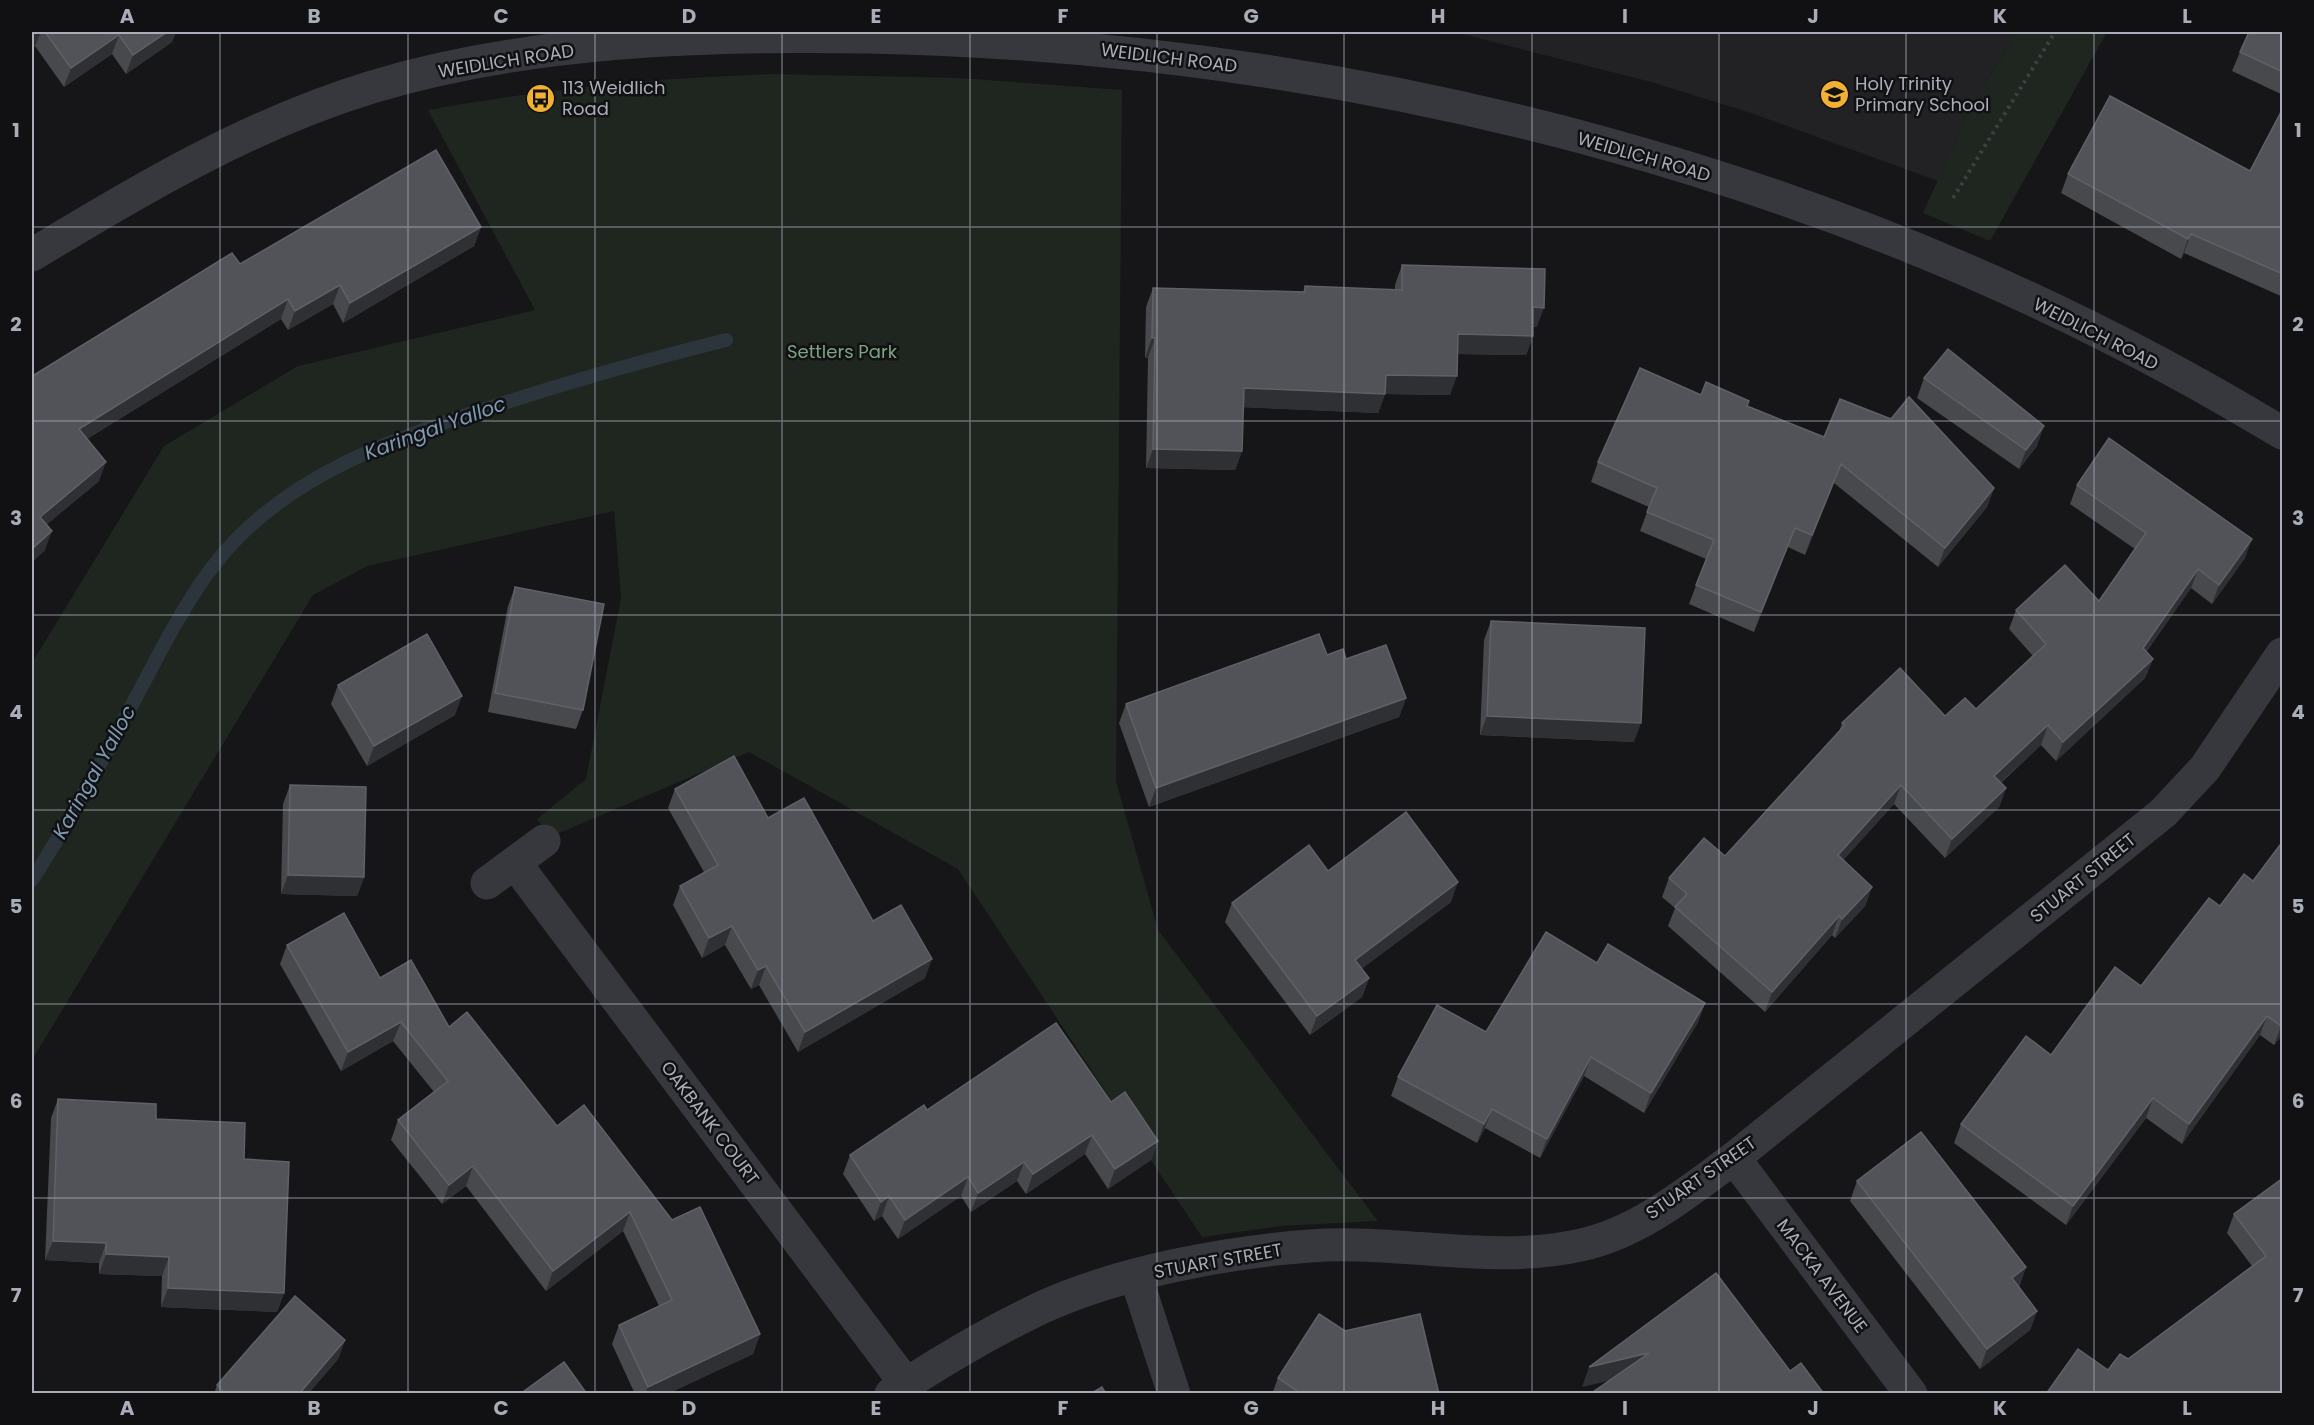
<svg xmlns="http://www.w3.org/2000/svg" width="2314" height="1425" font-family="Poppins,sans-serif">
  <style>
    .built { fill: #222225 }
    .green { fill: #1e261f }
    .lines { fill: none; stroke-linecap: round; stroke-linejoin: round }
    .stream { stroke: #2c353c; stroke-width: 14 }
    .path { stroke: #3d3f44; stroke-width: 4; stroke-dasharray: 3 4.5; stroke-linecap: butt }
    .minor { stroke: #37383d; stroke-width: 33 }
    .wall { fill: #47494d }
    .shaded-wall { fill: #2f3033 }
    .building { fill: #525359; stroke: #5f6168; stroke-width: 1.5 }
    .grid { fill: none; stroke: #a8adb8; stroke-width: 1.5; stroke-opacity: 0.55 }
    .labels { text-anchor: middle; stroke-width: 5; stroke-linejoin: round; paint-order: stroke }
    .street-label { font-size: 18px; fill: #a8adb8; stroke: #111113 }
    .poi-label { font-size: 18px; fill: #a8adb8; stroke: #111113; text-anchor: start }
    .park-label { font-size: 18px; fill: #7fa381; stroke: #111113 }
    .water-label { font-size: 20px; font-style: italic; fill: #7f9bb3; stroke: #111113 }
    .neatline { fill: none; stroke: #a8adb8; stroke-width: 2 }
    .grid-label { font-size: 20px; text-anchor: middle; font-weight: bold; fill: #a8adb8 }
  </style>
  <rect width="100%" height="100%" fill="#161618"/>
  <path class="built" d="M1454 32H2017L1971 106 1938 181 1751 113 1651 82Z"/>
  <g class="green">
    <path d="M2017 32H2107L1990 241 1923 213 1971 106Z"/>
    <path d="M774 74 959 78 1122 90 1116 781 1158 930 1378 1221 1280 1226 1202 1237 958 869 749 752 550 837 537 819 586 779 621 598 614 511 367 566 313 595 32 1060V663L164 446 298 366 535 310 428 110C543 89 658 78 774 74Z"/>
  </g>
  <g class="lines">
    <path class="stream" d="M32 880C72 818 106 753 141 688 163 646 188 597 218 560 288 473 398 437 501 404 575 380 650 359 726 340"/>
    <path class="path" d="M1953 198 2055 32"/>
    <g class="minor">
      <path d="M32 255C139 190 250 124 372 87 528 40 705 34 867 37 1360 47 1860 176 2282 433"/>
      <path d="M515 863 906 1384"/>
      <path d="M487 883 544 841"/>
      <path d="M1734 1158 1911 1394"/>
      <path d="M1136 1277 1174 1394"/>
      <path d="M891 1394C941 1361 991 1331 1045 1306 1121 1272 1227 1252 1310 1246 1400 1239 1492 1265 1581 1245 1638 1233 1688 1192 1734 1158L2163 813 2205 768 2282 654"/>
    </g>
  </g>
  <g class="wall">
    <path d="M32 32H176L172 42 126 74 112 54 64 87 35 46 32 49Z"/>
    <path d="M2283 32V95L2232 71 2240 52Z"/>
    <path d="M2283 108V297L2184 253 2181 259 2061 193 2068 174 2250 171Z"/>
    <path d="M481 227 474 246 343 323 333 304 288 330 281 319 87 439 99 481 47 524 45 550 32 562V373L34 375 240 264Z"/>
    <path d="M1402 265 1537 327H1533V336L1526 355 1458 354 1450 395 1385 394 1378 413 1243 407 1242 451 1235 470 1146 468 1148 358H1145L1146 307 1153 288 1303 292 1305 286 1395 290V285Z"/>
    <path d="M1924 378 2037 446 2019 469 1917 398Z"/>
    <path d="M1747 406 1824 437 1994 488 1987 507 1938 567 1834 483 1805 555 1788 547 1754 632 1689 604 1706 559 1640 531 1649 507 1591 482 1598 462Z"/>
    <path d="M2077 485 2245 558 2212 604 2191 588 2146 652 2153 659 2145 678 2056 761 2041 745 2001 783 2006 788 1999 807 1945 858 1894 804 1843 860 1872 887 1865 906 1835 938 1832 935 1765 1012 1668 926 1675 908 1662 897 1669 878 1725 856 1839 732 1842 723 1945 716 1976 709 2033 656 2009 629 2016 610 2099 601 2135 549 2070 504Z"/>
    <path d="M515 587 583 710 576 729 488 712 508 606Z"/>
    <path d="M1491 621 1634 742 1480 735 1484 640Z"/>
    <path d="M1327 655 1406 698 1399 717 1149 807 1119 723 1126 704Z"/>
    <path d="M338 685 455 715 367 766 331 704Z"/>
    <path d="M290 785 364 877 357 896 281 894 283 804Z"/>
    <path d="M675 789 768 818 873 921 925 978 798 1052 759 985 751 989 725 945 702 958 673 905 680 886 704 872 668 808Z"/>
    <path d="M2283 841V1034L2274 1045 2260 1035 2182 1144 2146 1118 2066 1225 1954 1143 1961 1124 2141 986 2220 906 2253 881Z"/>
    <path d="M1328 871 1451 902 1361 969 1369 978 1362 997 1310 1035 1225 922 1232 903Z"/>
    <path d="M287 945 380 978 449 1027 557 1126 760 1334 753 1354 667 1394H635L612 1344 619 1325 659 1306 623 1231 546 1291 466 1186 442 1204 391 1140 398 1120 434 1092 393 1041 341 1071 280 964Z"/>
    <path d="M1597 963 1705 1003 1698 1022 1644 1113 1584 1076 1540 1158 1485 1128 1477 1143 1391 1096 1398 1077 1486 1032Z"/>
    <path d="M58 1099 156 1119 244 1159 284 1293 277 1312 161 1307 162 1276 99 1274V1263L45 1260 51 1118Z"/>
    <path d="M1111 1102 1158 1141 1151 1160 1108 1189 1085 1154 1026 1194 1017 1181 971 1212 961 1196 898 1239 882 1216 874 1221 843 1174 850 1155 927 1110Z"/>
    <path d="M2283 1178V1394L2108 1370 2128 1359 2252 1266 2227 1233 2234 1214Z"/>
    <path d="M1857 1181 2026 1267 2019 1287 2037 1311 2030 1330 1980 1369 1850 1201Z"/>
    <path d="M345 1340 338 1359 308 1394H214L217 1385Z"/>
    <path d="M1278 1378 1439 1394H1272Z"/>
  </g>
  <g class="shaded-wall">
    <path d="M36 32H41L35 46 32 49V34Z"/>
    <path d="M167 32H176L172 42 126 74 133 55Z"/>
    <path d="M119 35 112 54 64 87 71 68Z"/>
    <path d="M481 227 474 246 343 323 350 303Z"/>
    <path d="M2191 234 2184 253 2181 259 2188 239Z"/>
    <path d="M340 285 333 304 288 330 295 311Z"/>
    <path d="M288 299 281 319 72 448 79 429Z"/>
    <path d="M1533 307 1544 308 1537 327 1526 326Z"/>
    <path d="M1458 334 1533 336 1526 355 1451 354Z"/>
    <path d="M1152 338H1155L1148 358H1145Z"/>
    <path d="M1386 375 1457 376 1450 395 1385 394 1378 413 1237 407 1244 388Z"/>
    <path d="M2044 426 2037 446 2019 469 2026 450Z"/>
    <path d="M1153 449 1242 451 1235 470 1146 468Z"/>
    <path d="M106 462 99 481 33 536 40 517Z"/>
    <path d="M1841 464 1834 483 1805 555 1812 535Z"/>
    <path d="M1994 488 1987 507 1938 567 1945 548Z"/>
    <path d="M1795 528 1788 547 1754 632 1761 612Z"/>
    <path d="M52 531 45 550 32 562V549Z"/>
    <path d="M2252 539 2245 558 2212 604 2219 585Z"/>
    <path d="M2198 569 2191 588 2136 667 2143 648Z"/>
    <path d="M2153 659 2145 678 2056 761 2063 742Z"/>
    <path d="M462 696 455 715 367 766 374 746Z"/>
    <path d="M1406 698 1399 717 1149 807 1156 788Z"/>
    <path d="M1487 716 1641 723 1634 742 1480 735Z"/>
    <path d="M2048 725 2041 745 1987 795 1994 776Z"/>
    <path d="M1901 785 1894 804 1831 874 1838 855Z"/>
    <path d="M2006 788 1999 807 1945 858 1952 839Z"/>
    <path d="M288 875 364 877 357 896 281 894Z"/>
    <path d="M1458 882 1451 902 1348 979 1355 960Z"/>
    <path d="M1872 887 1865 906 1835 938 1842 919Z"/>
    <path d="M1839 916 1832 935 1765 1012 1772 992Z"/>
    <path d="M732 926 725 945 702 958 709 938Z"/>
    <path d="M932 959 925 978 798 1052 805 1032Z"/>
    <path d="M766 966 759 985 751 989 758 970Z"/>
    <path d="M1369 978 1362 997 1310 1035 1317 1016Z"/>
    <path d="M1705 1003 1698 1022 1644 1113 1651 1093Z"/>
    <path d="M2267 1016 2260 1035 2182 1144 2189 1124Z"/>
    <path d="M401 1022 393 1041 341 1071 348 1052Z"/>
    <path d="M2283 1024V1034L2274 1045 2281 1026Z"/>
    <path d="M1591 1057 1584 1076 1540 1158 1547 1139Z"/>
    <path d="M2153 1098 2146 1118 2066 1225 2073 1206Z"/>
    <path d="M1492 1109 1485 1128 1477 1143 1484 1124Z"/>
    <path d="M1092 1135 1085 1154 1026 1194 1033 1174Z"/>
    <path d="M1158 1141 1151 1160 1108 1189 1115 1169Z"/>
    <path d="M1024 1162 1017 1181 971 1212 978 1193Z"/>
    <path d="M473 1166 466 1186 442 1204 449 1185Z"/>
    <path d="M968 1177 961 1196 898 1239 905 1220Z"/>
    <path d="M889 1196 882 1216 874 1221 881 1202Z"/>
    <path d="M630 1212 623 1231 546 1291 553 1271Z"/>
    <path d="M53 1241 106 1243 99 1263 45 1260Z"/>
    <path d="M106 1254 169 1257 162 1276 99 1274Z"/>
    <path d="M2026 1267 2019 1287 2012 1278Z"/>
    <path d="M168 1288 284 1293 277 1312 161 1307Z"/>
    <path d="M2037 1311 2030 1330 1980 1369 1987 1349Z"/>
    <path d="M760 1334 753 1354 667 1394H645L648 1387Z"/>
    <path d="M345 1340 338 1359 308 1394H299Z"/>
    <path d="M1649 1353 1642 1373 1582 1387 1589 1367Z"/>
  </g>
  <g class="building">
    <path d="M45 32H167L133 55 119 35 71 68Z"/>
    <path d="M2249 32H2283V72L2240 52Z"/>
    <path d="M2110 96 2250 171 2283 108V274L2191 234 2188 239 2068 174Z"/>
    <path d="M436 150 481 227 350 303 340 285 295 311 288 299 79 429 106 462 40 517 52 531 32 549V373L34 375 232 253 240 264Z"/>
    <path d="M1402 265 1545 269 1544 308 1533 307V336L1458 334 1457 376 1386 375 1385 394 1244 388 1242 451 1153 449 1155 338H1152L1153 288 1305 292V286L1402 290Z"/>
    <path d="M1948 349 2044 426 2026 450 1924 378Z"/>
    <path d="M1640 368 1701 395 1706 382 1749 401 1747 406 1824 437 1840 399 1891 419 1909 397 1994 488 1945 548 1841 464 1812 535 1795 528 1761 612 1696 585 1714 540 1647 512 1657 488 1598 462Z"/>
    <path d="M2109 438 2252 539 2219 585 2198 569 2143 648 2153 659 2063 742 2048 725 1994 776 2006 788 1952 839 1901 785 1838 855 1872 887 1842 919 1839 916 1772 992 1675 907 1687 894 1669 878 1704 838 1725 856 1845 725 1842 723 1900 668 1945 716 1965 698 1976 709 2046 644 2016 610 2065 565 2099 601 2146 533 2077 485Z"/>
    <path d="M515 587 604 604 583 710 495 693Z"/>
    <path d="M1491 621 1645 628 1641 723 1487 716Z"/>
    <path d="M427 634 462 696 374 746 338 685Z"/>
    <path d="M1319 634 1327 655 1343 649 1346 659 1386 645 1406 698 1156 788 1126 704Z"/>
    <path d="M734 756 768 818 804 798 873 921 901 905 932 959 805 1032 766 966 758 970 732 926 709 938 680 886 718 865 675 789Z"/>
    <path d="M290 785 366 787 364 877 288 875Z"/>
    <path d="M1406 812 1458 882 1355 960 1369 978 1317 1016 1232 903 1309 845 1328 871Z"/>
    <path d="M2283 841V1024L2281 1026 2267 1016 2189 1124 2153 1098 2073 1206 1961 1124 2026 1036 2051 1055 2115 967 2141 986 2209 898 2220 906 2244 874 2253 881Z"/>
    <path d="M344 913 380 978 411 960 449 1027 467 1012 557 1126 584 1105 672 1220 700 1207 760 1334 648 1387 619 1325 672 1300 630 1212 553 1271 473 1166 449 1185 398 1120 448 1081 401 1022 348 1052 287 945Z"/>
    <path d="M1546 932 1597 963 1608 944 1705 1003 1651 1093 1591 1057 1547 1139 1492 1109 1484 1124 1398 1077 1437 1005 1486 1032Z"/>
    <path d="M1056 1023 1111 1102 1125 1092 1158 1141 1115 1169 1092 1135 1033 1174 1024 1162 978 1193 968 1177 905 1220 889 1196 881 1202 850 1155 924 1105 927 1110Z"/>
    <path d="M58 1099 156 1104V1119L245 1123 244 1159 289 1162 284 1293 168 1288 169 1257 106 1254V1243L53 1241Z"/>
    <path d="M1921 1132 2026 1267 2012 1278 2037 1311 1987 1349 1857 1181Z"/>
    <path d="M2283 1178V1394H2046L2078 1349 2108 1370 2120 1354 2128 1359 2266 1256 2234 1214Z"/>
    <path d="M1716 1273 1790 1371 1801 1363 1824 1394H1590L1649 1353 1589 1367Z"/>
    <path d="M295 1296 345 1340 299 1394H226L217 1385Z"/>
    <path d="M1319 1314 1345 1331 1420 1314 1439 1394H1302L1278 1378Z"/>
    <path d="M564 1362 587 1394H520Z"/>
    <path d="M1102 1387 1106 1394H1090Z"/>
  </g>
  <path class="grid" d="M220 32V1394M408 32V1394M595 32V1394M782 32V1394M970 32V1394M1157 32V1394M1344 32V1394M1532 32V1394M1719 32V1394M1906 32V1394M2094 32V1394M32 227H2282M32 421H2282M32 615H2282M32 810H2282M32 1004H2282M32 1198H2282"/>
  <defs>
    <symbol id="school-disc" viewBox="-11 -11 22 22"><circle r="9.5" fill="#f2b134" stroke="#111113"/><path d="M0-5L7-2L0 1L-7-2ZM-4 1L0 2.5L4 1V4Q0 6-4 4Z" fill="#111"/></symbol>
    <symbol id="bus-disc" viewBox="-11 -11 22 22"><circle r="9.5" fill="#f2b134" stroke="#111113"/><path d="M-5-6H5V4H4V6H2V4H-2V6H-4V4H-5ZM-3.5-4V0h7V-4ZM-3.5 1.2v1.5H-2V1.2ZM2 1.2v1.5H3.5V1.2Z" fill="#111"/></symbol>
  </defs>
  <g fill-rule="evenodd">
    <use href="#school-disc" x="1818" y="78" width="33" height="33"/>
    <use href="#bus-disc" x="524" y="82" width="33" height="33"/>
  </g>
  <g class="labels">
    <g class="street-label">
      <text transform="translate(1169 58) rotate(7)" y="6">WEIDLICH ROAD</text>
      <text transform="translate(506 61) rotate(-9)" y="6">WEIDLICH ROAD</text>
      <text transform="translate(1644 157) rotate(16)" y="6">WEIDLICH ROAD</text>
      <text transform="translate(2096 334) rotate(27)" y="6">WEIDLICH ROAD</text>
      <text transform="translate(2083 878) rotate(-39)" y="6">STUART STREET</text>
      <text transform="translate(710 1123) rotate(53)" y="6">OAKBANK COURT</text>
      <text transform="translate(1701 1178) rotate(-35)" y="6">STUART STREET</text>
      <text transform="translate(1218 1261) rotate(-10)" y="6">STUART STREET</text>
      <text transform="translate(1822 1276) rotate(53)" y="6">MACKA AVENUE</text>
    </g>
    <g class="poi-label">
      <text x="1855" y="90">Holy Trinity<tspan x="1855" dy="21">Primary School</tspan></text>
      <text x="562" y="94">113 Weidlich<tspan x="562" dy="21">Road</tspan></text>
    </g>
    <g class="park-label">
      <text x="842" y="358">Settlers Park</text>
    </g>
    <g class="water-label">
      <text transform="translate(435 428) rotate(-20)" y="7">Karingal Yalloc</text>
      <text transform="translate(94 772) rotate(-61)" y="7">Karingal Yalloc</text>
    </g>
  </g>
  <rect width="2314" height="1425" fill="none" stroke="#111113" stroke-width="66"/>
  <rect x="33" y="33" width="2248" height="1359" class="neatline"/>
  <g class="grid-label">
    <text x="127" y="23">A</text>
    <text x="314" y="23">B</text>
    <text x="501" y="23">C</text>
    <text x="689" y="23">D</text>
    <text x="876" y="23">E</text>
    <text x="1063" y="23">F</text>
    <text x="1251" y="23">G</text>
    <text x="1438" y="23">H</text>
    <text x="1625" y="23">I</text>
    <text x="1813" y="23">J</text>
    <text x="2000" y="23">K</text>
    <text x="2187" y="23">L</text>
    <text x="16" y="137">1</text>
    <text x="2298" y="137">1</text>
    <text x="16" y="331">2</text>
    <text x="2298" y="331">2</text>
    <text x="16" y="525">3</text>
    <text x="2298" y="525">3</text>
    <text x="16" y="719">4</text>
    <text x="2298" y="719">4</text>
    <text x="16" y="913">5</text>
    <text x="2298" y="913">5</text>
    <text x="16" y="1108">6</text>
    <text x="2298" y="1108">6</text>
    <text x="16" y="1302">7</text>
    <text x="2298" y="1302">7</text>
    <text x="127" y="1415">A</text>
    <text x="314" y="1415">B</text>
    <text x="501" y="1415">C</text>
    <text x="689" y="1415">D</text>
    <text x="876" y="1415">E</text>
    <text x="1063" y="1415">F</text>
    <text x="1251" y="1415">G</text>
    <text x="1438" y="1415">H</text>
    <text x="1625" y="1415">I</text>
    <text x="1813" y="1415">J</text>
    <text x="2000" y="1415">K</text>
    <text x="2187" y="1415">L</text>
  </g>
</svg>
